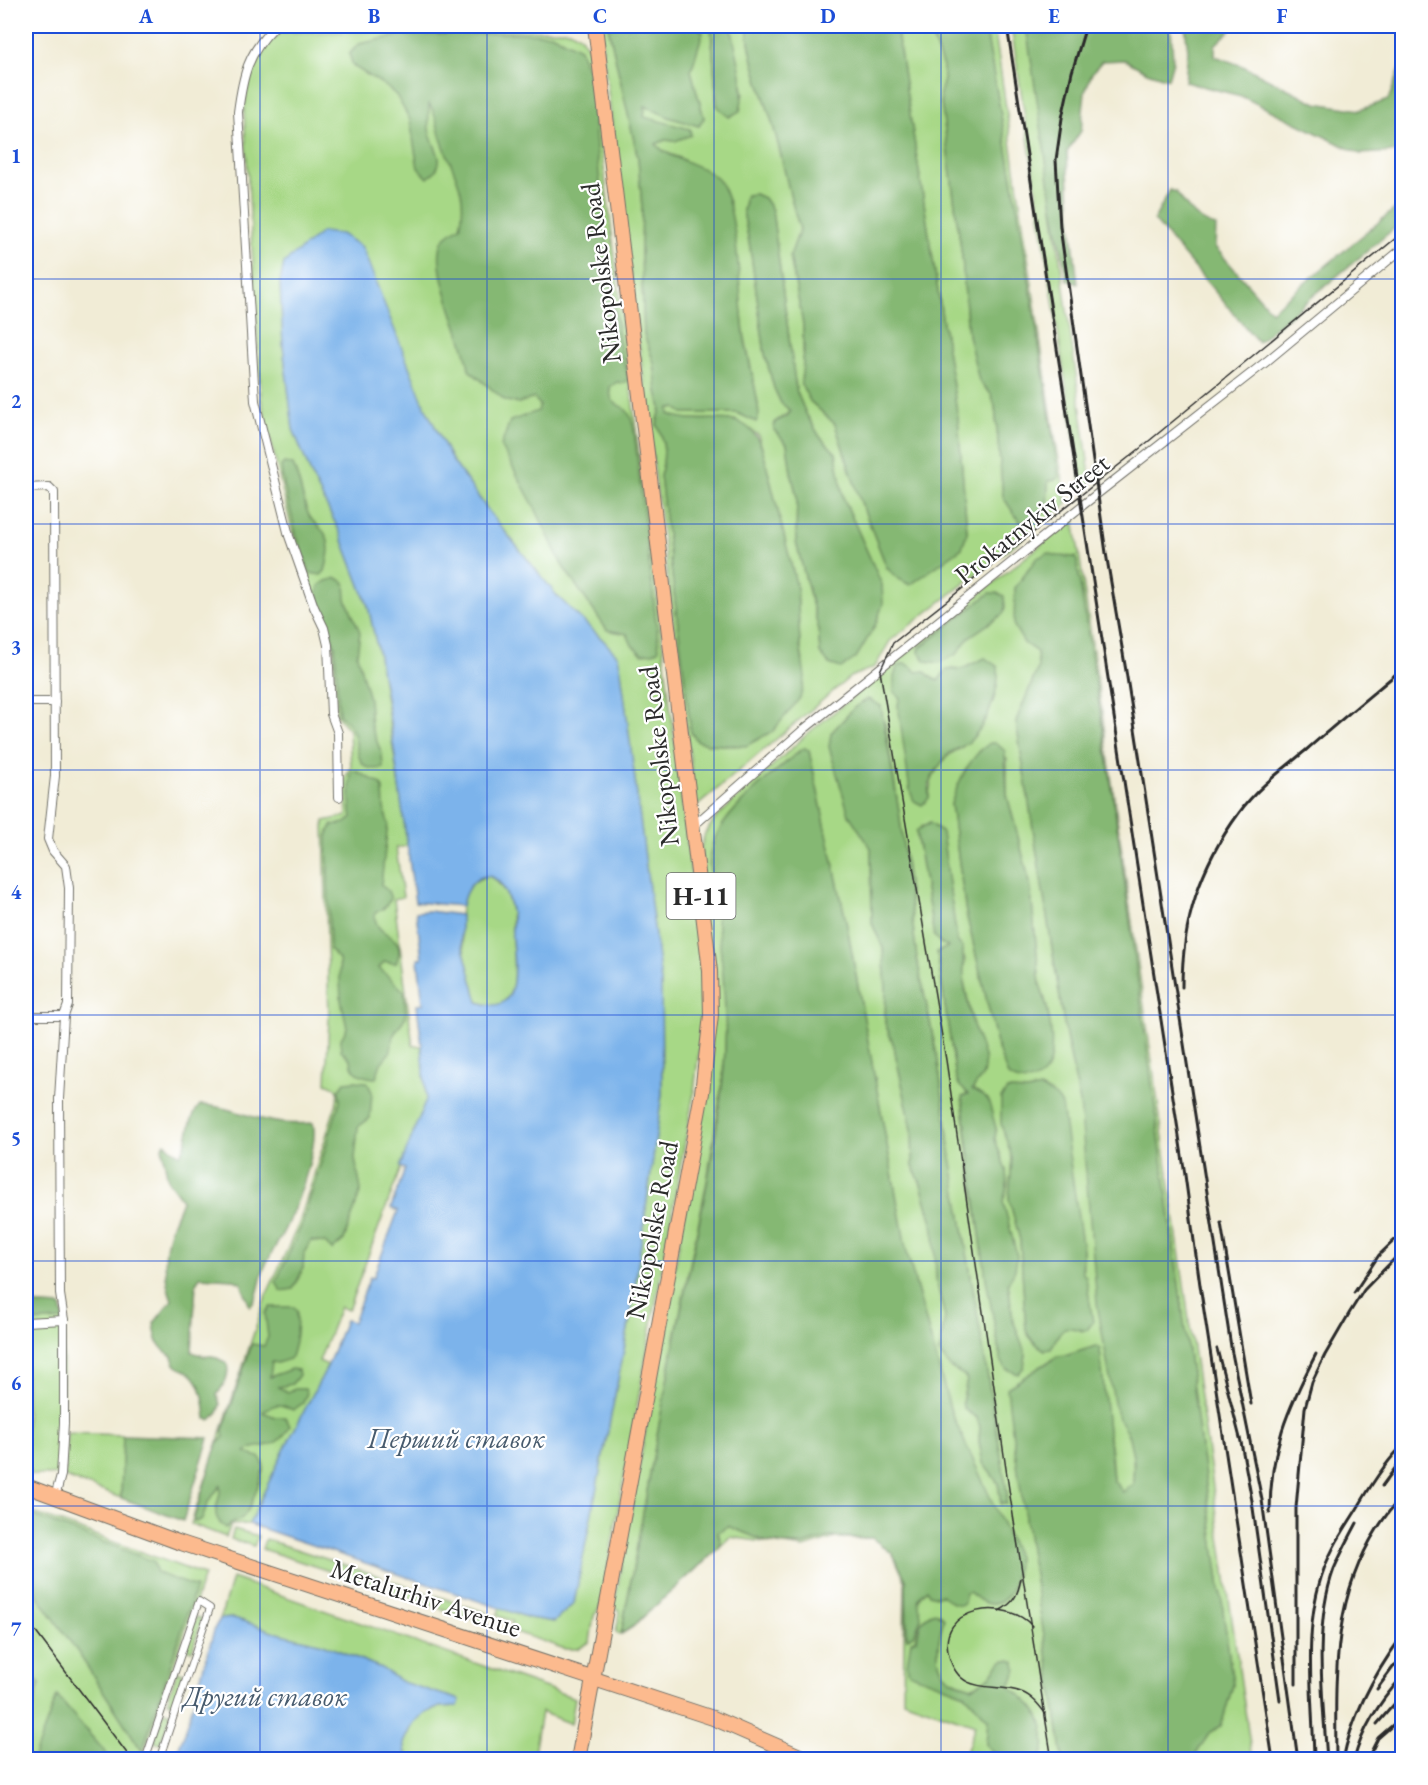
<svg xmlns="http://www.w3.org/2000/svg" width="1428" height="1785" font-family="'EB Garamond',serif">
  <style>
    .green { fill: #a7d886; stroke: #698258; stroke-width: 1.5; fill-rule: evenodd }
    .forest { fill: #85b873; stroke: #58724f; stroke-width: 1.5 }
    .water { fill: #7bb3eb; stroke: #536f8b; stroke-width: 1.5 }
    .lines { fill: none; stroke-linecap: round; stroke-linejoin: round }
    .pedestrian-casing { stroke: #706f67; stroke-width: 8 }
    .minor-casing { stroke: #706f67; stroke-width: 10 }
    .primary-casing { stroke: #706f67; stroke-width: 16 }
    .pedestrian { stroke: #fff; stroke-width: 6 }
    .minor { stroke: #fff; stroke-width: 8 }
    .primary { stroke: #fcba8e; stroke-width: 14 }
    .tram { stroke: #2b2b2b; stroke-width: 1.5 }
    .rail { stroke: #2b2b2b; stroke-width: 3 }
    .grid { fill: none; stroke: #1d4ed8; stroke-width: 1.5; stroke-opacity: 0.55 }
    .labels { text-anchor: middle; stroke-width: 4.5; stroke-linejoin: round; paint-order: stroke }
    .shield { fill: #fff; stroke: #6b6b6b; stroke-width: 1.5 }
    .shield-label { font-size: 26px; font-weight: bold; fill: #2b2b2b }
    .street-label { font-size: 27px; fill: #2b2b2b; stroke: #fff }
    .water-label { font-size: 28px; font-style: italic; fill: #475b6e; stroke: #fff }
    .neatline { fill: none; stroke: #1d4ed8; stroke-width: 2 }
    .grid-label { font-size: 20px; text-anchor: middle; font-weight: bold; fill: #1d4ed8 }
  </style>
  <rect width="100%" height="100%" fill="#fff"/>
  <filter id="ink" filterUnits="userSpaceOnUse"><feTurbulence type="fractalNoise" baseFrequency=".0167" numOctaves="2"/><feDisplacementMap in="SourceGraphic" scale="12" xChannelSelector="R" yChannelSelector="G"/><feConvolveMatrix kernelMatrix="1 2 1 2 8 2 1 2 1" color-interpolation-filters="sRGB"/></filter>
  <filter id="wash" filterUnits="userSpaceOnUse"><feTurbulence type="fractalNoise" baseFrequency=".008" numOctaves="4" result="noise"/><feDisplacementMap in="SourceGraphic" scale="24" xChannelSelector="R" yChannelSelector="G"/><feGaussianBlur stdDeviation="1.35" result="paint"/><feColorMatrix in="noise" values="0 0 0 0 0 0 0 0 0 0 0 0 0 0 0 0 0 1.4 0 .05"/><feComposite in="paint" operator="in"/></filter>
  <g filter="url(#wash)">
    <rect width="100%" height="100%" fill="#f1ecd6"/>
    <g class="green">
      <path d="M600 26H608L638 158 642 207 641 252 644 334 654 363 657 391 661 408 657 425C666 440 665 460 660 476L691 732 697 741 708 744 736 746 803 660 800 645 797 588 763 451 758 435 736 420 682 419 669 414V408H676L683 413H737L756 421 758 403 744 333 729 202 718 179 680 158 662 151 656 144 665 140 675 141 690 129 644 118 645 106 699 126 704 118 691 71 702 32 695 26H711L717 106 744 95 731 26H747C750 62 764 94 774 129 784 163 789 197 800 229L790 256 803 324V361L810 401 835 424 859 497 887 568 942 561 962 548 967 532 958 418 896 26H921L930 32 943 67 944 80 940 94 962 256 968 335 984 387 991 394 995 406 1003 497 1015 514 1033 519 1047 511 1048 481 1059 477 1021 228 985 26H994L1053 427 1067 504 890 641 875 667 850 677 696 807ZM755 194 764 198 772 210 796 390 806 414 820 437 836 453 843 497 882 585 820 653 818 626 796 542 797 497 791 472 787 444 774 430 775 422 791 411 781 403 774 388 765 354 750 247 743 211 746 195Z"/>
      <path d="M1011 26H1026L1034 72 1091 483 1082 490Z"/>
      <path d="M570 30 581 37 589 49 703 972V1015L694 1092 600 1609 594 1615 590 1642 578 1649H565L510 1630 512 1621 497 1616 500 1608 529 1618 554 1622 574 1603 631 1314 662 1094 661 982 621 671 617 656 603 640 558 597 490 513 452 460 425 407 284 263 280 282 283 346 293 429 314 481 339 530 368 606 379 656 408 846 396 848 403 897 394 899 413 1046H422L426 1100 348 1310 340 1307 319 1361 328 1365 287 1444 249 1524 231 1525 226 1537 191 1524 266 1296 299 1223 337 1101 338 1091 335 1087 326 1083 329 1019 324 821 347 816 345 778 351 768 349 730 336 715 333 646 293 535 261 399 244 112C248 76 252 56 281 32Z"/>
      <path d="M1074 518 1252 1759H1249L1246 1755H1230L1229 1759H1193L1210 1732 1221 1726 1233 1685 1111 782 1076 557 1037 558 1015 588 1024 643 1037 652 1038 668 1016 721 1066 1036 1080 1102 1114 1402C1118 1415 1125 1425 1129 1437 1134 1452 1134 1469 1133 1484L1123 1492 1113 1480 1111 1451 1096 1346 1068 1355 1057 1356 1008 1388C1021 1512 1046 1635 1063 1759H964L975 1725 903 1700 905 1581 893 1554 872 1538H835L804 1548 730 1537 700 1566 660 1601 633 1627 620 1635 616 1632 620 1612 614 1607 706 1094 701 847 705 833 716 818 807 734ZM990 593 1003 614 969 637 919 652 920 647ZM985 658 962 748C942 755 929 777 929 798L898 705 900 698 924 671 932 678 939 681 953 668 962 669ZM856 706 885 723 899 811 917 959 937 1056 951 1157 1007 1492 1001 1504 998 1483 983 1463 979 1441 980 1427 977 1418 965 1410 962 1403 967 1380 964 1375 951 1368 939 1353 945 1317 934 1229 921 1184 913 1166 912 1129 893 1043 885 1023 886 988 883 948 872 923 871 848 831 733ZM805 748 809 751 847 926 906 1249 951 1412 1016 1556V1576L966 1593 964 1599 953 1603 941 1594 936 1596 929 1594 928 1589C921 1592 919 1599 917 1606 923 1618 919 1623 914 1635L908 1638 906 1636V1581L893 1554 872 1538 829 1537 803 1545H791L767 1542 728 1526 718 1532 721 1544C702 1565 681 1582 660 1601 647 1612 636 1626 621 1634L675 1337 707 1181 724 1069 726 1023 724 975 717 912 710 874 725 822 755 790 800 750ZM981 749 1007 759V795L1030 883 1040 985C1049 1006 1056 1051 1046 1072L999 1052 966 913 951 804 966 770ZM922 826 936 827 942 833 957 941 965 959 963 976 983 1075 972 1090 978 1093 996 1128 995 1140 1006 1170 1007 1187 1003 1201 1013 1275 1008 1282 1013 1320 1026 1355 1001 1360C985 1273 972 1186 962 1098L968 1094 956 1078 937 952 949 947 934 936 916 832ZM1034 1089 1079 1231 1083 1251 1082 1331 1074 1327 1065 1328 1058 1335 1051 1348 1045 1350C1036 1345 1030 1339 1026 1330L1020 1240 1009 1199 1012 1158 1008 1142 1007 1090 1028 1091ZM931 1613H939L944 1618C939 1634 932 1660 945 1674 951 1682 963 1684 971 1687L987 1680 1000 1663 1011 1682 1010 1687C1033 1705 1049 1721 1043 1753L1037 1758 998 1756 986 1745 988 1719 965 1694 918 1675H913C915 1656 912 1624 931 1613Z"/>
      <path d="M489 876C498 881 503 887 507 897 513 910 511 924 512 938 513 965 523 1018 478 1002 470 970 437 885 489 876Z"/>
      <path d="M64 1320 61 1475H30L26 1452V1322Z"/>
      <path d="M67 1433 123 1435 121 1498 65 1477Z"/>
      <path d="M26 1510 204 1575 142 1759H26Z"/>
      <path d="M234 1529 258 1536 254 1546 231 1539Z"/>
      <path d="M265 1539 382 1577 378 1587 262 1549Z"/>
      <path d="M232 1578 575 1698 571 1724 541 1712 533 1759H407L404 1743 413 1724 426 1713 440 1707 458 1706 460 1700 402 1682 381 1668 323 1644 281 1634 234 1618 220 1619Z"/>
      <path d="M392 1581 487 1613 484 1623 389 1591Z"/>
      <path d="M196 1617 202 1619 192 1651 186 1649Z"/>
      <path d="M177 1671 183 1673 173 1704 167 1702Z"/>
      <path d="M164 1711 171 1713 160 1744 154 1742Z"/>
    </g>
    <g class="forest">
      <path d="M608 26H695L703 32 691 71 704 118 699 126 671 118 645 106 644 117 690 129 691 135 675 141 665 140 656 144C668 160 705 163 719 181 739 207 739 297 744 334 748 361 757 388 759 415L756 422 737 413H683L676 408H669V414C707 430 745 400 763 451L797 588 800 645 805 677 803 687 800 698 773 731 746 746 708 744 697 741 691 732 660 476C665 460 666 440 657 425L661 408 657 391 654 363 644 334 641 252 642 207 638 158Z"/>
      <path d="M711 26H731C736 54 747 83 740 111L729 117 717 106Z"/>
      <path d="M747 26H896L958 418 967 532 962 548 910 585 897 578 887 568 859 497 835 424 810 401 801 384 804 352 803 324 790 256 800 229C789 197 784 163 774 129 764 94 750 62 747 26Z"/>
      <path d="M921 26H985L1021 228 1059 477 1055 480 1048 481 1047 511 1024 523 1019 521 1003 497 995 406 991 394 979 381 968 335 962 256 940 94 944 80 943 67 930 32Z"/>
      <path d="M1026 26H1171L1173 61 1168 79 1147 72 1125 60 1102 61 1092 73 1085 92 1081 131 1067 152 1071 224 1078 284 1067 280 1053 207Z"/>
      <path d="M1185 26H1235L1215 45V56L1245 67 1316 103 1360 110 1388 100 1402 64V159L1396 152 1360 154 1241 96 1185 82 1188 50Z"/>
      <path d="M516 33 551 34 580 49 592 84 596 148 620 346 629 380 623 383 617 382 610 387C611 407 614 400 626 410 633 417 634 430 635 439L659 649 653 653 642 654 632 645 627 634 607 630 562 565 535 508 501 446 510 421 538 411 540 405 534 398 519 403 506 401 469 370C466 338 430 273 442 242 445 235 454 231 460 227 469 190 452 172 441 138 437 126 437 115 429 104 429 112 428 121 429 129 432 150 451 160 428 178L418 168 410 120 396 95 384 85 353 66 349 54 359 44 401 35Z"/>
      <path d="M1170 190 1176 192C1188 208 1196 221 1216 226L1215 247 1271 311 1402 203V222L1258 342 1154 220Z"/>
      <path d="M755 194 764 198 772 210 796 390 806 414 820 437 836 453 843 497 882 585 883 604 875 626 856 658 841 668 829 664 820 653 818 626 796 542 797 497 791 472 787 444 774 430 775 422 787 416 791 411 781 403 774 388 765 354 750 247 743 211 746 195Z"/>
      <path d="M284 463 293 465C299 478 301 491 305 505 309 518 311 519 320 528 333 539 329 557 325 571L321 575 310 573 296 534 282 476 281 466Z"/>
      <path d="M1048 553 1058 556 1076 557 1111 782 1233 1685 1221 1726 1210 1732 1193 1759H1063C1046 1635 1021 1512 1007 1388L1058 1356 1068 1355 1096 1346 1100 1349 1113 1480 1123 1492 1133 1484 1134 1461 1129 1437 1119 1419 1114 1402 1097 1303 1080 1102 1066 1036 1016 721 1038 668 1037 652 1024 643 1014 626 1015 588 1037 558Z"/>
      <path d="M337 578 345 583 346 599 360 632 357 655 369 699 371 727 382 754 383 768C352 774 360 745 352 729 350 724 344 719 339 715L335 646 317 594 319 586 326 581Z"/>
      <path d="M990 593H997L1004 596 1005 607 1003 614 969 637 957 654 939 663 926 661 919 652 920 648Z"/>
      <path d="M985 658 998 667C1000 691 987 724 970 741 964 747 957 748 950 753 945 757 931 777 929 784 928 788 929 794 929 798L922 805 914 801 910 791 898 705 900 698 894 691V677L897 666 905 663 912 667 916 672 924 671 932 678 938 681 946 670 962 669Z"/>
      <path d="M868 699 881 706 899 811 917 959 937 1056 951 1157 1007 1492 1006 1504H1001L998 1483 983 1463 979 1441 980 1427 977 1418 965 1410 962 1403 967 1380 964 1375 951 1368 939 1353 945 1317 936 1280 934 1229 921 1184 913 1166 912 1129 893 1043 885 1023 886 988 883 948 872 923 871 848 849 815 829 747 831 733 856 706Z"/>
      <path d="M990 743H996L1005 751 1007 795 1030 883 1040 985C1049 1007 1063 1069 1035 1080 1025 1084 1017 1081 1008 1076L999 1052 966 913 951 804C959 780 969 757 990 743Z"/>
      <path d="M805 748 809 751 847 926 906 1249 951 1412 1017 1556C1017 1574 1013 1609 986 1603 980 1602 974 1595 969 1592L966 1593 964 1603 960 1605 953 1603 941 1595 937 1596 929 1594 927 1589C912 1600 921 1604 921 1618L914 1635 907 1638 906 1580 893 1554 872 1538 830 1537 803 1545H791L767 1542 728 1526 718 1532 721 1544 719 1548 632 1627 621 1634C640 1535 656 1435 676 1335 693 1248 716 1156 724 1068 728 1018 723 969 717 919 715 896 706 872 711 849 720 813 773 774 801 750Z"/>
      <path d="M352 771H356L381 784 383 789 384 808 388 823 381 885 388 891 391 899 384 908 375 913C373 941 410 930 396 963L384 962 379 968 404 991 406 1016 393 1036 391 1051 381 1063 376 1078C363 1077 352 1074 351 1060L341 1050V1039L347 1028 341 1000 339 959 330 950 327 836 332 825 346 823 352 817C350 809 349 778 352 771Z"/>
      <path d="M930 823 942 833 957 941 963 948 964 984 972 1022 985 1059 983 1075 972 1090 988 1099 996 1128 995 1140 1006 1170 1007 1187 1003 1201 1017 1256 1015 1270 1008 1283 1013 1320 1026 1355 1024 1367 1018 1374 1006 1369 1001 1360 986 1279 962 1097 968 1094 959 1085 956 1078 937 952 948 947 941 944 934 936 916 831Z"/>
      <path d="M355 1081 367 1082 372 1092 370 1118 358 1127 355 1159 361 1190 344 1240 332 1250 325 1243 311 1241 304 1253 303 1269 293 1289 281 1291 276 1282 302 1224 340 1101 339 1090 345 1082Z"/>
      <path d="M1040 1088C1049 1092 1058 1096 1062 1106L1083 1251 1082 1272 1086 1277 1093 1322 1087 1330C1080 1331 1073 1327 1065 1328L1058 1335 1051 1349 1045 1350C1036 1345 1029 1339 1026 1330L1020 1240 1009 1199 1012 1158 1001 1124V1098L1007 1090 1028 1091Z"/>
      <path d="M200 1105C225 1105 246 1117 270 1121 284 1124 299 1124 313 1123 319 1143 299 1200 289 1220 282 1237 271 1252 264 1269 259 1282 259 1298 250 1307L241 1283 232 1279 200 1277 196 1283 192 1352 204 1356H213L227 1363C230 1377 224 1384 217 1395L220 1404 218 1413 210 1420 206 1419C205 1405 203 1384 191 1374 182 1366 176 1372 172 1356 157 1347 156 1340 154 1323L172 1300C164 1280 163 1252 170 1231 173 1220 179 1210 182 1200L168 1181 162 1147 165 1143 180 1155C191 1139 187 1119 200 1105Z"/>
      <path d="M26 1304 61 1306 64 1320 26 1322Z"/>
      <path d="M270 1307H294L297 1311C297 1327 296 1345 290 1359L277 1363 272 1362 270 1377 291 1369 298 1370 299 1375 292 1384 278 1387 288 1392 295 1389H305L307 1393 303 1403 293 1410C280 1403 275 1403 263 1412L275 1417H285L290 1426C285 1434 279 1443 269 1445 259 1448 254 1445 245 1452 255 1459 262 1452 264 1468 260 1480 251 1510 242 1518 237 1522 231 1522 226 1528 206 1514 222 1502 220 1486L208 1502 202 1519 196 1522 194 1521 195 1515 214 1453 218 1443 224 1437 223 1430 252 1344 264 1346 268 1337 265 1313Z"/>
      <path d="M123 1435 209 1438 183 1521 121 1498Z"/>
      <path d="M26 1513 153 1561 157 1573 196 1587 142 1751 79 1654 26 1579Z"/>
      <path d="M935 1612 944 1618C940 1634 932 1660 945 1674 951 1682 963 1684 971 1687 977 1684 984 1682 989 1677 997 1669 1001 1654 1015 1662L1016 1670 1010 1687C1028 1701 1043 1712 1044 1736 1045 1745 1045 1752 1037 1758 1019 1757 998 1761 986 1745L988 1719 965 1694 909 1673 907 1665 911 1641 917 1639C919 1626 921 1617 935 1612Z"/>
      <path d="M26 1667 40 1684 26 1730Z"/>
      <path d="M57 1696 111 1759H33Z"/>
    </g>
    <g class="water">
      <path d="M322 232 341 234 362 247 425 407 452 460 490 513 558 597 603 640 618 656 621 671 661 982 662 1094 631 1314 574 1603 554 1622 529 1618 249 1524 287 1444 328 1365 345 1320 353 1322 370 1277 373 1278 398 1211 391 1208 405 1169 400 1167 426 1100 422 1046 417 1005 423 1004 418 959 422 958 416 912 429 911 461 915V941L478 1002C522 1018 514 966 512 939 511 932 513 924 512 916 510 901 500 866 478 879 468 885 464 895 462 906L415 902 389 714 379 656 368 606 339 530 314 481 293 429 283 346 280 282 284 263Z"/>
      <path d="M234 1618 281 1634 323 1644 381 1668 402 1682 460 1700 458 1706 440 1707 426 1713 413 1724 404 1743 407 1759H174L185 1732 215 1627 220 1619Z"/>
    </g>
  </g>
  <g filter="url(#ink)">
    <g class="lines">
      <defs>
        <path id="pedestrian" d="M145 1760 199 1601 210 1608 159 1760"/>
        <g id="minor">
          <path d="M275 26C248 53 243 74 238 112L255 401 289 536 314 607 324 628 328 645 331 714 338 733 339 797"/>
          <path d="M26 488 49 487 54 492 55 776 48 839 53 851 66 866 69 888 68 1005 64 1016 59 1099 60 1294 64 1320V1423L61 1475 55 1497"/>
          <path d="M26 702H55"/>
          <path d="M692 827 803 730 1083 505 1267 361 1402 249"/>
          <path d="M26 1016H64"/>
          <path d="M26 1322 64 1320"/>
        </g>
        <g id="primary">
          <path d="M26 1486 178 1542 713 1718 809 1760"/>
          <path d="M578 1760 702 1093 711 1015 710 971 595 26"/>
        </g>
      </defs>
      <use href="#pedestrian" class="pedestrian-casing"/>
      <use href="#minor" class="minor-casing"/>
      <use href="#primary" class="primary-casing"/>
      <use href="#pedestrian" class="pedestrian"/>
      <use href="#minor" class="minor"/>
      <use href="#primary" class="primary"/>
      <g class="tram">
        <path d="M999 1611C1014 1603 1018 1595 1021 1578"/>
        <path d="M26 1619 132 1760"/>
        <path d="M1032 1626C1007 1597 935 1606 949 1656 960 1697 994 1682 1021 1692 1032 1696 1039 1705 1045 1713"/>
        <path d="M1052 1760 1010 1496 946 1060 880 671 893 643 1138 450 1402 233"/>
      </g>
      <g class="rail">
        <path d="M1007 26 1185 1175 1200 1285 1273 1760"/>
        <path d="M1086 26 1072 72 1062 118 1056 160 1060 227 1106 553 1126 671 1232 1353 1262 1500 1298 1760"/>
        <path d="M1182 987C1182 921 1200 866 1239 813 1257 788 1282 770 1305 751 1337 723 1370 696 1402 669"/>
        <path d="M1221 1223 1251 1404"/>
        <path d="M1354 1293 1379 1255 1402 1233"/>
        <path d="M1217 1349 1241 1442 1252 1501 1280 1700"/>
        <path d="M1382 1486 1402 1459"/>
        <path d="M1270 1513C1270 1449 1287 1410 1316 1354"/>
        <path d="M1296 1684V1508L1305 1408 1312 1382 1325 1355 1350 1312 1364 1290 1402 1251"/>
        <path d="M1377 1689 1394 1666 1402 1658"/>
        <path d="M1377 1724 1402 1695"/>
        <path d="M1314 1760C1313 1698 1302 1628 1324 1569 1332 1547 1345 1528 1357 1509 1370 1487 1384 1464 1402 1446"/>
        <path d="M1327 1760C1323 1700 1313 1626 1334 1569 1341 1553 1349 1538 1357 1523"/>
        <path d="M1336 1760C1335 1660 1332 1574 1402 1496"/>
        <path d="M1343 1760C1352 1714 1375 1673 1402 1636"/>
        <path d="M1354 1760C1362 1729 1381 1700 1402 1677"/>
        <path d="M1367 1760 1378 1738 1402 1717"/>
      </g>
    </g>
  </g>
  <path class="grid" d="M260 26V1760M487 26V1760M714 26V1760M941 26V1760M1168 26V1760M26 279H1402M26 524H1402M26 770H1402M26 1015H1402M26 1261H1402M26 1506H1402"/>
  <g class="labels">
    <rect class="shield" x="666.5" y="873" width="69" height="46" rx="4.5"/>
    <g class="shield-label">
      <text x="701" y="905">Н-11</text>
    </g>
    <g class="street-label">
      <text transform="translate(601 273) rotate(-97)" y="9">Nikopolske Road</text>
      <text transform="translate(1032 519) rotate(-39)" y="9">Prokatnykiv Street</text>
      <text transform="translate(659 756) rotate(-97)" y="9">Nikopolske Road</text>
      <text transform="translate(652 1230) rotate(-79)" y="9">Nikopolske Road</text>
      <text transform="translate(426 1598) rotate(18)" y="9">Metalurhiv Avenue</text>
    </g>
    <g class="water-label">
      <text x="456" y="1448">Перший ставок</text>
      <text x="265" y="1706">Другий ставок</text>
    </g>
  </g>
  <rect width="1428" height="1785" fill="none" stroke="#fff" stroke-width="66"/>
  <rect x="33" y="33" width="1362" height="1719" class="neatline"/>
  <g class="grid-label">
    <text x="146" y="23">A</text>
    <text x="374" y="23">B</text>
    <text x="600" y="23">C</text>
    <text x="828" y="23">D</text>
    <text x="1054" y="23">E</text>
    <text x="1282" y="23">F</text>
    <text x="16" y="163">1</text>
    <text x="16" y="408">2</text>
    <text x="16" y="654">3</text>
    <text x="16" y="899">4</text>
    <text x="16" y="1145">5</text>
    <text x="16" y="1390">6</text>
    <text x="16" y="1636">7</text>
  </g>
</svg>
